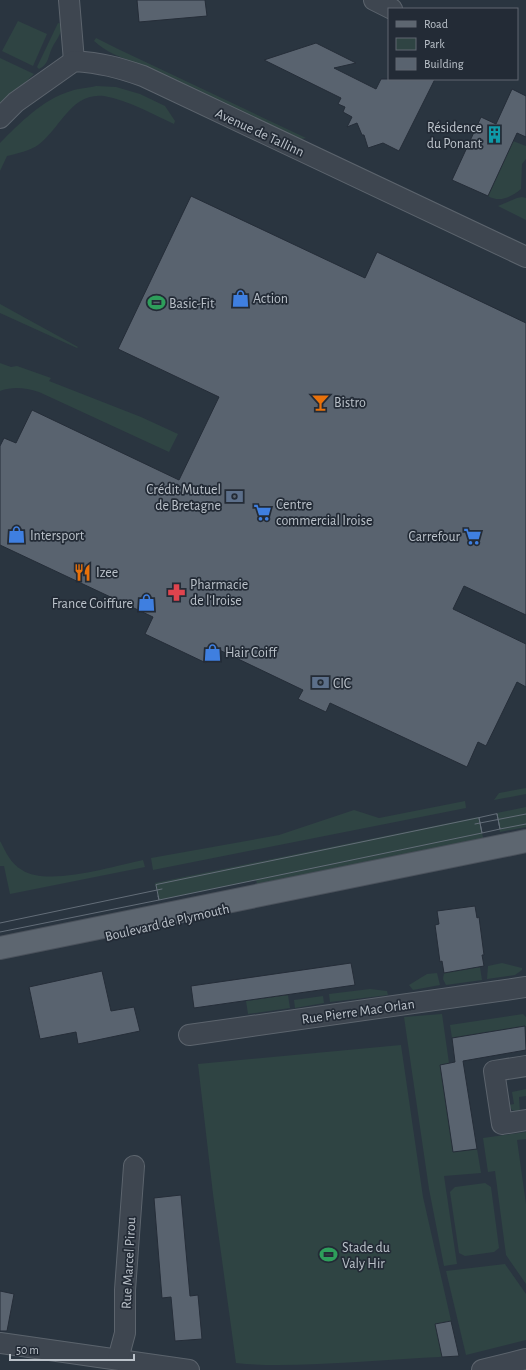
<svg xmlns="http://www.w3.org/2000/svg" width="526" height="1370" font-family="'Alegreya Sans',sans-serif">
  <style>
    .green { fill: #2f4443 }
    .building { fill: #59636f; stroke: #252d38 }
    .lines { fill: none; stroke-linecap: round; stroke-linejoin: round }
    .minor-casing { stroke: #5c646d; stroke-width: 22 }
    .major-casing { stroke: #4b525c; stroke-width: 24 }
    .minor { stroke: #3e4650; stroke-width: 20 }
    .major { stroke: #5d6670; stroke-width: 22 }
    .tram { stroke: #636d78; stroke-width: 1 }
    .labels { text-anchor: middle; stroke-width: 3.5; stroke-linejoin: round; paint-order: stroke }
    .poi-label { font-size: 14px; fill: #bbc2ca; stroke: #232b36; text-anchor: start }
    .street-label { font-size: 14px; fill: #bbc2ca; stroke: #232b36 }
  </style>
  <rect width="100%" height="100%" fill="#2a3540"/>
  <g class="green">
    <path d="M18 21 47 34 33 66 2 51Z"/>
    <path d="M58 23 62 24C61 36 57 38 52 48 48 56 49 64 39 69L37 67Z"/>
    <path d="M96 38 118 49 306 138 297 140 135 63C120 57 106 52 94 41Z"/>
    <path d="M0 58 34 74 0 107Z"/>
    <path d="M96 86 116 87 140 94 165 106 175 121 174 124C152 114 128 100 104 96 71 92 60 129 38 145 32 150 15 154 7 156L0 171V143C20 123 43 99 71 91 79 88 88 88 96 86Z"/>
    <path d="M513 141 526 146V159L522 164 521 189C511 197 500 203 488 196Z"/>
    <path d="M522 197 526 198V220L498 206 517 198Z"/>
    <path d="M0 304 78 347 77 348 0 313Z"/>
    <path d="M0 363 11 367 17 366 51 378 49 381 141 417 178 434 169 452 39 392C25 388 14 386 0 391Z"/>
    <path d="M526 788V794L494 800 499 793Z"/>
    <path d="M465 801 466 808 153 870 151 858 279 835 354 810 379 818Z"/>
    <path d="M526 807V827L500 832 497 813Z"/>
    <path d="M478 817 484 841 258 888 256 880 159 900 155 883Z"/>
    <path d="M0 841C6 852 10 863 22 870 48 887 113 866 143 860L145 867 10 894 4 866H0Z"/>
    <path d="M502 963 522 968V970L515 975 487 979 488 966Z"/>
    <path d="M480 967 482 980 446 985 443 979 444 973Z"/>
    <path d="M437 973 440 985 413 990 409 985 427 974Z"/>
    <path d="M370 989 387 991 388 995 330 1002 329 994Z"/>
    <path d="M288 995 290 1008 248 1014 246 1001Z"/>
    <path d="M323 996 324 1003 295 1008 294 1000Z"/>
    <path d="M442 1014 449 1063 440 1065 453 1152 477 1149 481 1173 444 1176 457 1264 444 1266 429 1189 404 1017Z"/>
    <path d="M523 1014 526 1017V1033L525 1026 452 1038 450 1025Z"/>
    <path d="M401 1045 423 1197 459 1356C412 1358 365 1362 318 1364 291 1365 263 1366 236 1363L213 1194 198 1064Z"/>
    <path d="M526 1089V1096L519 1097 520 1112 512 1110 509 1105 514 1104 512 1092Z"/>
    <path d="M526 1132V1139L517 1140 526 1204V1284L506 1255 495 1171 488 1172 483 1138Z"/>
    <path d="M485 1183 491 1187 499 1248 494 1252 465 1256 459 1253 450 1192 455 1187Z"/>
    <path d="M505 1264 526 1294V1340L466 1355 446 1271Z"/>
  </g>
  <g class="building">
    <path d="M137 0H205L207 16 139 22Z"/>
    <path d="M316 43 356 63 334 68 376 89 381 79H435L399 151 383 143 368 148 364 135H362L357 123 347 127 352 117 343 112 345 107 338 104 341 98 264 60Z"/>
    <path d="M512 89 526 96V137L517 133 488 196 452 180 481 117 496 124Z"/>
    <path d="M191 196 365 278 377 252 526 323V615L464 586 453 609 526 644V687L517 682 486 746 478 742 467 767 330 703 326 712 298 699 303 690 213 647 206 663 145 634 153 617 0 545V446L4 438 16 443 32 410 179 480 219 397 118 349Z"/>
    <path d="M475 906 477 918 479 917 484 955H482L484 966 444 973 442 961 440 962 435 925 439 924 437 911Z"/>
    <path d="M351 963 355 985 194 1008 191 986Z"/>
    <path d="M102 971 111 1011 134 1007 140 1031 78 1044 76 1032 40 1039 29 987Z"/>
    <path d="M525 1026 526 1050 463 1061 477 1149 453 1152 440 1065 455 1062 452 1038Z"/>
    <path d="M181 1195 190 1296 198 1295 202 1339 175 1341 171 1297 162 1298 154 1198Z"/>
    <path d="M0 1291 14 1294 7 1331H0Z"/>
    <path d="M451 1321 459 1356 442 1357 435 1324Z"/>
  </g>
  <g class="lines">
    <defs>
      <g id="minor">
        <path d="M69 0 74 61"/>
        <path d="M374 0 392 9"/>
        <path d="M0 118 16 102 74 61C101 63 117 67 143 76L526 257"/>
        <path d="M189 1035 526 987"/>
        <path d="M526 1066 494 1071 502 1124 526 1120"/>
        <path d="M0 1343 189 1370"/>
        <path d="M118 1359 125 1333V1290L134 1166"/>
        <path d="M482 1370 526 1359"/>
      </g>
      <path id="major" d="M0 948 526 841"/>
    </defs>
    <use href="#minor" class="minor-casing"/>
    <use href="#major" class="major-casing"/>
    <use href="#minor" class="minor"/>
    <use href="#major" class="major"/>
    <g class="tram">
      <path d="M497 814 500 829 526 824"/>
      <path d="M497 814 500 829 482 833 479 818Z"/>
      <path d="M479 818 482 833 159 900 156 885Z"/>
      <path d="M475 824 526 814"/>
      <path d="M0 923 162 889"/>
      <path d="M0 932 159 900 158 896"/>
    </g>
  </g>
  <defs>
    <symbol id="building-bare" viewBox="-9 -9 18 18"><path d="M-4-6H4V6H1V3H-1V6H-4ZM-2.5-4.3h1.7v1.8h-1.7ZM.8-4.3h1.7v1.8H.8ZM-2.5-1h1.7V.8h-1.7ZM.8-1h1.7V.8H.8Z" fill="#0f9aa8" stroke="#232b36" stroke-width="2.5" paint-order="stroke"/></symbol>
    <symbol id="shop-bare" viewBox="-9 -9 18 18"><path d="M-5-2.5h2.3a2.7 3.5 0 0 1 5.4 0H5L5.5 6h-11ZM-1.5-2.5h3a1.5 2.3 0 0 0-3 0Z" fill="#3f7fe0" stroke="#232b36" stroke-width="2.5" paint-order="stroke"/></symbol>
    <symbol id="stadium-bare" viewBox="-9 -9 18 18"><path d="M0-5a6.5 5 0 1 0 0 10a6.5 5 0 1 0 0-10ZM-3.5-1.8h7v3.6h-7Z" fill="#2e9e5b" stroke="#232b36" stroke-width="2.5" paint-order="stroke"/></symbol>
    <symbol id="bar-bare" viewBox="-9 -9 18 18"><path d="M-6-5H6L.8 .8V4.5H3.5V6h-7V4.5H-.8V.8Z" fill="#e8710a" stroke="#232b36" stroke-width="2.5" paint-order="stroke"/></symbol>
    <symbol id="bank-bare" viewBox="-9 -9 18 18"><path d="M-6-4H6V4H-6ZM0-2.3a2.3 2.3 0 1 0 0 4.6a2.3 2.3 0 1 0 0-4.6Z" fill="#5c6f8a" stroke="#232b36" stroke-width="2.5" paint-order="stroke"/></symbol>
    <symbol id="supermarket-bare" viewBox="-9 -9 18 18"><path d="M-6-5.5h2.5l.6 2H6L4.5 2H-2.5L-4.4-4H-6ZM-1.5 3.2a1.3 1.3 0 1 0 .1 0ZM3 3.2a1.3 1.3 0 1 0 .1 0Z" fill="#3f7fe0" stroke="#232b36" stroke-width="2.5" paint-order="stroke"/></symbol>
    <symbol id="restaurant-bare" viewBox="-9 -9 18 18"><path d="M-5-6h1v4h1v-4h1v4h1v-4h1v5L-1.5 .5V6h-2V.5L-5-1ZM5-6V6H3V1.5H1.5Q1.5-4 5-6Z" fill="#e8710a" stroke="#232b36" stroke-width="2.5" paint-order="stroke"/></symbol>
    <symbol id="pharmacy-bare" viewBox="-9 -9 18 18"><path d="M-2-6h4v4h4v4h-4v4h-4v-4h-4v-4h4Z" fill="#e0444e" stroke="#232b36" stroke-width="2.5" paint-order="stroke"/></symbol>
  </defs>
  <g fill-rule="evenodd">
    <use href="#building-bare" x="482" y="122" width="25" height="25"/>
    <use href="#shop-bare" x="228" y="286" width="25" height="25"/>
    <use href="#stadium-bare" x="144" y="290" width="25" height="25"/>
    <use href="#bar-bare" x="308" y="390" width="25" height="25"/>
    <use href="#bank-bare" x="222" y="484" width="25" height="25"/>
    <use href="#supermarket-bare" x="250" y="500" width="25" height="25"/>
    <use href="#shop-bare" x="4" y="522" width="25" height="25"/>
    <use href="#supermarket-bare" x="460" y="524" width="25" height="25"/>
    <use href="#restaurant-bare" x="70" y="560" width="25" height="25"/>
    <use href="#pharmacy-bare" x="164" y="580" width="25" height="25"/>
    <use href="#shop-bare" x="134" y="590" width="25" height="25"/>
    <use href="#shop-bare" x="200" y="640" width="25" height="25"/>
    <use href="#bank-bare" x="308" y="670" width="25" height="25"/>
    <use href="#stadium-bare" x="316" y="1242" width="25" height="25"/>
  </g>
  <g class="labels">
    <g class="poi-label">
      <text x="482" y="132" text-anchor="end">Résidence<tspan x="482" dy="16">du Ponant</tspan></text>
      <text x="253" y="303">Action</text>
      <text x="169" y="308">Basic-Fit</text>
      <text x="334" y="407">Bistro</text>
      <text x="221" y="494" text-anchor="end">Crédit Mutuel<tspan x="221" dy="16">de Bretagne</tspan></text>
      <text x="276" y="509">Centre<tspan x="276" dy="16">commercial Iroise</tspan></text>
      <text x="30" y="540">Intersport</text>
      <text x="460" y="541" text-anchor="end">Carrefour</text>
      <text x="96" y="577">Izee</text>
      <text x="190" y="589">Pharmacie<tspan x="190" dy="16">de l'Iroise</tspan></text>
      <text x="133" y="608" text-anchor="end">France Coiffure</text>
      <text x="225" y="657">Hair Coiff</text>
      <text x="333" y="688">CIC</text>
      <text x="342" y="1252">Stade du<tspan x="342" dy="16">Valy Hir</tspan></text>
    </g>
    <g class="street-label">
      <text transform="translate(260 132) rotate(25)" y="5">Avenue de Tallinn</text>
      <text transform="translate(167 922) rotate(-13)" y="5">Boulevard de Plymouth</text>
      <text transform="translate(358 1011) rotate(-8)" y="5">Rue Pierre Mac Orlan</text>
      <text transform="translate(128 1263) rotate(-87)" y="5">Rue Marcel Pirou</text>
    </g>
  </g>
  <rect x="388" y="8" width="130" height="72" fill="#232b36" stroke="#606771"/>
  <rect x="396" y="21" width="20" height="6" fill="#5d6670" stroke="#606771"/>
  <text x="424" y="28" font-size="12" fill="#bbc2ca">Road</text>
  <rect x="396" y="38" width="20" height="12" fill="#2f4443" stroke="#606771"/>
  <text x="424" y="48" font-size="12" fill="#bbc2ca">Park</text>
  <rect x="396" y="58" width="20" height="12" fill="#59636f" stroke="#606771"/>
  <text x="424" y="68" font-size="12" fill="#bbc2ca">Building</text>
  <path d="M10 1354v6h124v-6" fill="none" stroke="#bbc2ca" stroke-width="2"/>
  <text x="16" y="1354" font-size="12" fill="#bbc2ca" stroke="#232b36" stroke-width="3" paint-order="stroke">50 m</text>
</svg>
